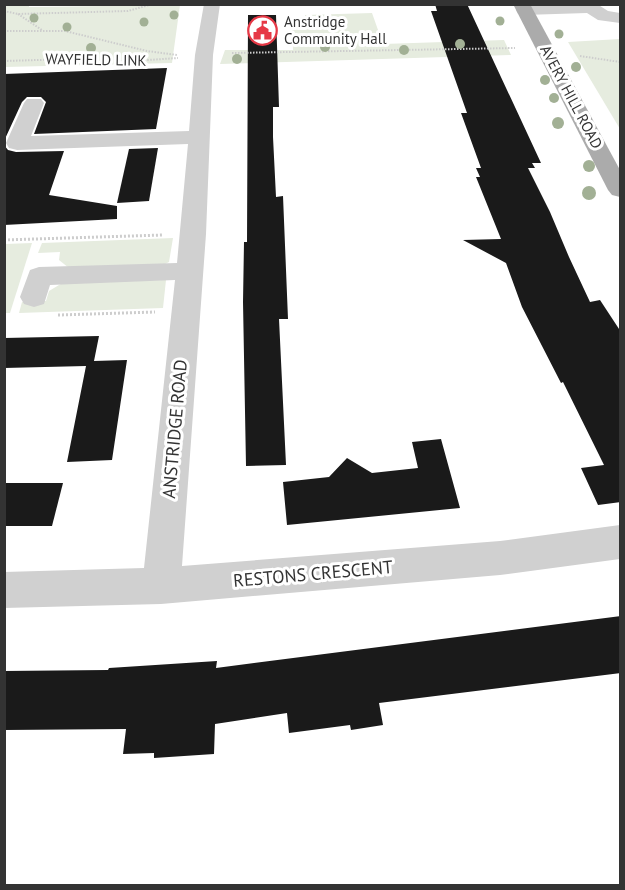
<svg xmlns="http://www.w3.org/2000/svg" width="625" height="890" font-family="'PT Sans',sans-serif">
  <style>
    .green { fill: #e6ecdf }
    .building { fill: #1a1a1a }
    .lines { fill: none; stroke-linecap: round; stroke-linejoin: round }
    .path-far1 { stroke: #cdcdcd; stroke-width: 2; stroke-dasharray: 1.5 1.5; stroke-linecap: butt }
    .path { stroke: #cdcdcd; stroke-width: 3; stroke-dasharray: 2 2; stroke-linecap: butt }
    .minor { fill: #d0d0d0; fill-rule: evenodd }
    .major { fill: #ababab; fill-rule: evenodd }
    .tree { fill: #a2b095 }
    .labels { text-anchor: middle; stroke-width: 6; stroke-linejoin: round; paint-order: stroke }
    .far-poi-label { font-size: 15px; fill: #333; stroke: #fff; text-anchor: start }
    .far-street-label { font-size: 15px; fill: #333; stroke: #fff }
    .street-label { font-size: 18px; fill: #333; stroke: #fff }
  </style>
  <rect width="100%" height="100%" fill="#fff"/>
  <g class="green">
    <path d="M4 5H29V7L180 5 172 63 5 67Z"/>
    <path d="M372 13 383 44 504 40 511 55 220 64 225 50H293L292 27H306L305 15Z"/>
    <path d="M620 39V129L568 42Z"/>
    <path d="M173 238 169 262 165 264 69 268 59 260 60 252 38 253 42 243Z"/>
    <path d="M32 243 10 313H5V244Z"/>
    <path d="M166 280 163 308 19 313 22 302 46 301 49 291 64 282Z"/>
  </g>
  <g class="building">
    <path d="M435 4H467L541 163H532L535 168H528L550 212 569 257 590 302 600 300 621 332V502L598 505 581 468 604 465 563 382 561 383 522 307 506 263 463 240 501 239 476 177H480L476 168H481L461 113H467L431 11H437Z"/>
    <path d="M248 15H276L279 107H273V137L276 197 283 196 288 319H279L286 465 246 466 243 302 244 242H247Z"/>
    <path d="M167 68 156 129 34 134 46 102 41 97H27L22 102 4 141V74Z"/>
    <path d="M4 145 8 150 16 152 64 151 49 195 117 206V219L4 225Z"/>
    <path d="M158 148 149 201 117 203 129 149Z"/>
    <path d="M99 336 94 361 127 360 112 460 67 462 86 366 4 368V338Z"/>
    <path d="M441 439 460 508 287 525 283 482 329 477 347 458 372 473 418 468 412 442Z"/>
    <path d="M4 483H63L52 526H4Z"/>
    <path d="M621 616V673L379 703 383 725 351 730 350 725 289 733 287 713 215 724 214 754 154 758V753L123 754 126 729 4 730V671L108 670 109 668 217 661 216 668Z"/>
  </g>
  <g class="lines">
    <g class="path-far1">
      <path d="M4 11 18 14 128 11 149 5 172 4"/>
      <path d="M18 14 42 30"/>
      <path d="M4 31H65L147 51 177 55"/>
      <path d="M232 53 515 48"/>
      <path d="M580 56 620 62"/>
      <path d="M4 61 106 58 118 62 178 58"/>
    </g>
    <g class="path">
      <path d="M4 240 163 235"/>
      <path d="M58 315 155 312"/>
    </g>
    <g class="minor">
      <path d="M204 4H220L213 55 206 234 182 566 500 541 620 525V559L500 575 161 604 4 608V572L144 568 175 280 50 285 44 304 34 307 24 304 20 297 30 270 39 267 177 263 188 144 17 150 9 148 6 143 24 103 27 99H41L44 103 31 136 189 131 195 55Z"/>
      <path d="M597 4 608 11 620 13V23L598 20 587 13 524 15 518 14 516 10 518 6 524 5Z"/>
    </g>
    <path class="major" d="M513 4H530L620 170V197L612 195 608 190Z"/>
  </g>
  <g class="tree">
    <circle cx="174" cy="15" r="4.5"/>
    <circle cx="34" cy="18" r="4.5"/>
    <circle cx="500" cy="21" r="4.5"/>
    <circle cx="144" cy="22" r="4.5"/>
    <circle cx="67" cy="27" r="4.5"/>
    <circle cx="559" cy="34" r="4.5"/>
    <circle cx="460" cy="44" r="5"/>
    <circle cx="325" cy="47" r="5"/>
    <circle cx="91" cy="48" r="5"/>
    <circle cx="404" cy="50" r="5"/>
    <circle cx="237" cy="59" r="5"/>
    <circle cx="576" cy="67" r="5"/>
    <circle cx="545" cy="80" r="5"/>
    <circle cx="554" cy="98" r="5"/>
    <circle cx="558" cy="123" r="6"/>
    <circle cx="589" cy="166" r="6"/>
    <circle cx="589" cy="193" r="7"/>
  </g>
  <defs>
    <symbol id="civic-ring" viewBox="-11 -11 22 22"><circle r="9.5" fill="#fff" stroke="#e63946" stroke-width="1.5"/><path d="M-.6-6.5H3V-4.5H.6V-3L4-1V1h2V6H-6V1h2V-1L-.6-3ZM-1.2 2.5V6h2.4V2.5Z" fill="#e63946"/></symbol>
  </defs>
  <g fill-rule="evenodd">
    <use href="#civic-ring" x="246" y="14" width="33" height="33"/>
  </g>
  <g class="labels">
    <g class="far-poi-label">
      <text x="284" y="27">Anstridge<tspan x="284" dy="17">Community Hall</tspan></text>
    </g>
    <g class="far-street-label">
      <text transform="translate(96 60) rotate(1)" y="5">WAYFIELD LINK</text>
      <text transform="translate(571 97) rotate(62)" y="5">AVERY HILL ROAD</text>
    </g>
    <g class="street-label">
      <text transform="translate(175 429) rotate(-85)" y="6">ANSTRIDGE ROAD</text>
      <text transform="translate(313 574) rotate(-5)" y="6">RESTONS CRESCENT</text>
    </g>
  </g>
  <rect width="625" height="890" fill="none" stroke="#333333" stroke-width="12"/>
</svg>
